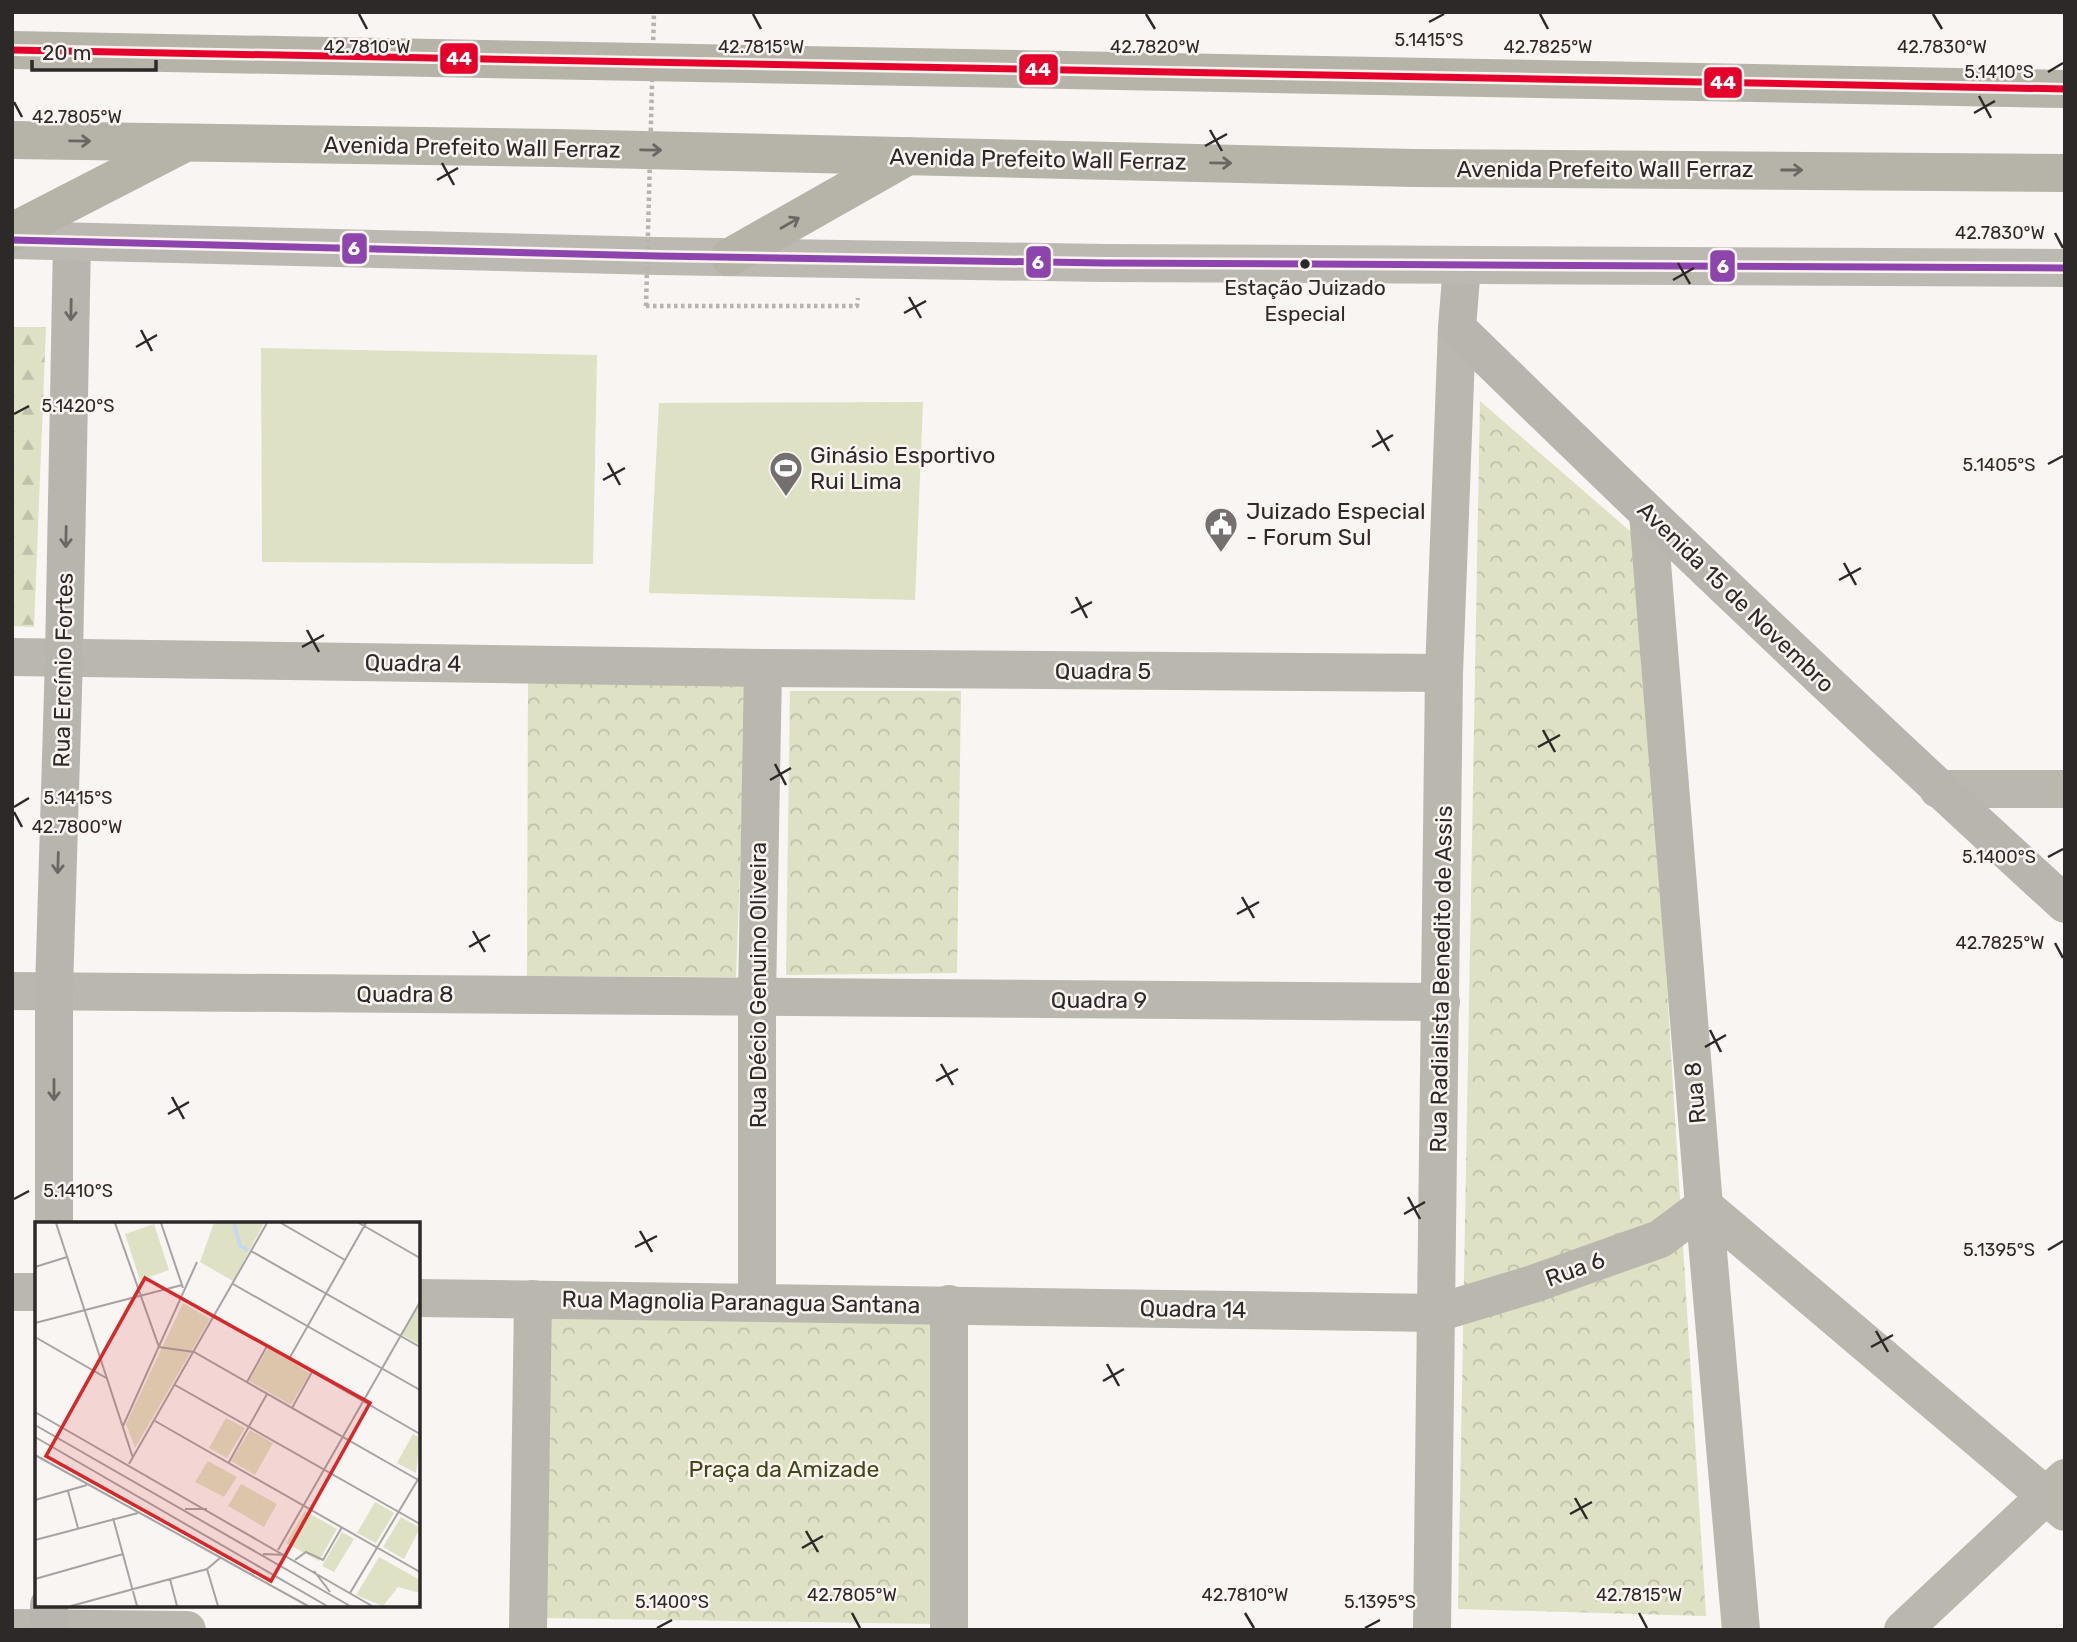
<svg xmlns="http://www.w3.org/2000/svg" width="2077" height="1642" font-family="Rubik,sans-serif">
  <style>
    .forest { fill: url(#forest-firs) }
    .park { fill: url(#park-crowns) }
    .pitch { fill: #dee1c3 }
    .lines { fill: none; stroke-linecap: round; stroke-linejoin: round }
    .path { stroke: #b6b4ae; stroke-width: 4.5; stroke-dasharray: 3.5 3.5; stroke-linecap: butt }
    .street { stroke: #bab7af; stroke-width: 38 }
    .secondary { stroke: #b8b5ae; stroke-width: 38 }
    .primary { stroke: #bcb9b2; stroke-width: 38 }
    .highway { stroke: #b6b3a9; stroke-width: 38 }
    .path-bridge { stroke: #b6b4ae; stroke-width: 4.5; stroke-dasharray: 3.5 3.5; stroke-linecap: butt }
    .bus-1-casing { stroke: #fbf4f0; stroke-width: 12 }
    .bus-2-casing { stroke: #fbf4f0; stroke-width: 12 }
    .bus-1 { stroke: #e4002b; stroke-width: 7 }
    .bus-2 { stroke: #8e44ad; stroke-width: 7 }
    .oneway { stroke: #6a6762 }
    .oneway2 { stroke: #6b6864 }
    .ticks { fill: none; stroke: #2c2928; stroke-width: 2.5 }
    .bus-dot { fill: #2c2928; stroke: #fbf4f0; stroke-width: 2.5 }
    .labels { text-anchor: middle; stroke-width: 5; stroke-linejoin: round; paint-order: stroke }
    .bus-label { font-size: 21px; fill: #2c2928; stroke: #fbf4f0 }
    .street-label { font-size: 23px; fill: #2c2928; stroke: #fbf4f0 }
    .poi-label { font-size: 23px; fill: #2c2928; stroke: #fbf4f0; text-anchor: start }
    .park-label { font-size: 23px; fill: #424716; stroke: #fbf4f0 }
    .inset-river { fill: none; stroke: #c4d7f5; stroke-width: 3.5 }
    .inset-road { fill: none; stroke: #a6a3a2; stroke-width: 2 }
    .view { fill: #d62828; fill-opacity: 0.15; stroke: #d62828; stroke-width: 3.5 }
    .inset-edge { fill: none; stroke: #2c2928; stroke-width: 3.5 }
    .ticks-label { font-size: 18px; text-anchor: middle; fill: #2c2928; stroke: #fbf4f0; stroke-width: 5; stroke-linejoin: round; paint-order: stroke }
    .line-badge { stroke: #fbf4f0; stroke-width: 2.5 }
    .badge-label { font-size: 19px; text-anchor: middle; font-weight: bold; fill: #fff }
  </style>
  <defs>
    <pattern id="forest-firs" width="22" height="20" patternUnits="userSpaceOnUse" patternTransform="scale(1.75)"><rect width="22" height="20" fill="#dee1c3"/><path d="M5 1l3.5 6h-7zM16 11l3.5 6h-7z" fill="#bfc1a8"/></pattern>
    <pattern id="park-crowns" width="20" height="18" patternUnits="userSpaceOnUse" patternTransform="scale(1.75)"><rect width="20" height="18" fill="#dee1c3"/><path d="M2 6a3 3 0 1 1 6 0M12 15a3 3 0 1 1 6 0" fill="none" stroke="#bfc1a8"/></pattern>
  </defs>
  <rect width="100%" height="100%" fill="#f8f5f3"/>
  <path class="forest" d="M12 327H46L34 627 12 626Z"/>
  <g class="park">
    <path d="M1480 401 1639 539 1706 1616 1458 1609Z"/>
    <path d="M528 683 747 685 736 977 527 976Z"/>
    <path d="M790 691H961L957 973 786 975Z"/>
    <path d="M939 1316 935 1624 543 1618 549 1318Z"/>
  </g>
  <g class="pitch">
    <path d="M261 348 597 355 593 564 262 562Z"/>
    <path d="M923 402 915 600 649 593 659 403Z"/>
  </g>
  <g class="lines">
    <path class="path" d="M646 306H857L858 298"/>
    <g class="street">
      <path d="M1648 514 1704 1206 1741 1630"/>
      <path d="M12 657 763 668 1444 673"/>
      <path d="M1938 789H2065"/>
      <path d="M12 991 1441 1002"/>
      <path d="M12 1292H37"/>
      <path d="M418 1298 1437 1313 1533 1284 1660 1239 1704 1206 2065 1512"/>
      <path d="M757 1302V997L763 668"/>
      <path d="M12 1628 187 1630"/>
      <path d="M528 1630 533 1299"/>
      <path d="M949 1630V1304"/>
      <path d="M1432 1630 1444 673 1457 328"/>
      <path d="M1903 1630 2065 1478"/>
    </g>
    <g class="secondary">
      <path d="M1462 265 1457 328C1657 523 1859 716 2065 904"/>
      <path d="M54 1224V991L64 657 72 242"/>
      <path d="M49 1630V1605"/>
    </g>
    <path class="primary" d="M12 240 658 256 1104 263 2065 268"/>
    <g class="highway">
      <path d="M12 50 2065 89"/>
      <path d="M12 140 556 148 1414 168 2065 173"/>
      <path d="M12 232 181 145"/>
      <path d="M730 257 908 156"/>
    </g>
    <path class="path-bridge" d="M646 306 654 12"/>
    <defs>
      <path id="bus-1" d="M12 50 2065 89"/>
      <path id="bus-2" d="M12 240 658 256 1104 263 2065 268"/>
    </defs>
    <use href="#bus-1" class="bus-1-casing"/>
    <use href="#bus-2" class="bus-2-casing"/>
    <use href="#bus-1" class="bus-1"/>
    <use href="#bus-2" class="bus-2"/>
  </g>
  <defs><path id="oneway-shaft" d="M-6 0H5M1.5-3L5.5 0L1.5 3" fill="none" stroke-width="1.6" stroke-linecap="round" stroke-linejoin="round" transform="scale(1.75)"/></defs>
  <g class="oneway">
    <use href="#oneway-shaft" transform="translate(80 141) rotate(1)"/>
    <use href="#oneway-shaft" transform="translate(651 150) rotate(1)"/>
    <use href="#oneway-shaft" transform="translate(1221 163) rotate(1)"/>
    <use href="#oneway-shaft" transform="translate(1792 170)"/>
    <use href="#oneway-shaft" transform="translate(790 223) rotate(-30)"/>
  </g>
  <g class="oneway2">
    <use href="#oneway-shaft" transform="translate(71 310) rotate(91)"/>
    <use href="#oneway-shaft" transform="translate(66 537) rotate(91)"/>
    <use href="#oneway-shaft" transform="translate(58 863) rotate(92)"/>
    <use href="#oneway-shaft" transform="translate(54 1090) rotate(90)"/>
  </g>
  <path class="ticks" d="M359 14 367 29M753 14 761 29M1146 14 1155 29M1540 14 1548 29M1933 14 1942 29M1429 22 1444 14M2048 72 2063 63M1979 96 1991 118M14 102 22 117M1974 113 1995 101M1210 130 1222 151M1205 146 1227 134M442 163 454 185M437 180 458 168M2055 233 2063 248M1678 263 1690 284M1673 280 1694 268M909 297 921 318M904 313 926 301M141 330 152 351M136 347 157 335M14 414 29 406M1377 430 1389 451M1372 447 1393 435M608 463 620 485M2048 464 2063 456M603 480 625 468M1844 563 1856 585M1839 580 1861 568M1076 597 1087 618M1071 613 1092 602M307 630 319 652M302 647 324 635M1543 730 1555 752M1538 747 1560 735M775 764 786 785M770 780 791 768M14 807 29 798M14 812 22 827M2048 857 2063 849M1242 897 1254 918M1237 914 1259 902M473 931 485 952M2055 943 2063 958M469 947 490 935M1710 1030 1721 1052M1705 1047 1726 1035M941 1064 953 1085M936 1081 958 1069M172 1097 184 1119M168 1114 189 1102M1408 1197 1420 1219M14 1199 29 1191M1404 1214 1425 1202M640 1231 652 1252M635 1247 657 1236M2048 1250 2063 1241M1876 1331 1888 1352M1871 1347 1893 1335M1107 1364 1119 1386M1103 1381 1124 1369M1575 1498 1587 1519M1570 1514 1592 1502M806 1531 818 1552M802 1548 823 1536M852 1613 860 1628M1245 1613 1254 1628M1639 1613 1647 1628M657 1628 672 1620M1365 1628 1380 1620"/>
  <defs>
    <symbol id="stadium-pin" viewBox="-11 -11 22 30"><path d="M0 17L-7.5 6A9.5 9.5 0 1 1 7.5 6Z" fill="#73706f" stroke="#fbf4f0"/><path d="M0-5a6.5 5 0 1 0 0 10a6.5 5 0 1 0 0-10ZM-3.5-1.8h7v3.6h-7Z" fill="#fff"/></symbol>
    <symbol id="civic-pin" viewBox="-11 -11 22 30"><path d="M0 17L-7.5 6A9.5 9.5 0 1 1 7.5 6Z" fill="#73706f" stroke="#fbf4f0"/><path d="M-.6-6.5H3V-4.5H.6V-3L4-1V1h2V6H-6V1h2V-1L-.6-3ZM-1.2 2.5V6h2.4V2.5Z" fill="#fff"/></symbol>
  </defs>
  <g fill-rule="evenodd">
    <use href="#stadium-pin" x="767" y="449" width="38" height="52"/>
    <use href="#civic-pin" x="1202" y="505" width="38" height="52"/>
  </g>
  <circle class="bus-dot" cx="1305" cy="264" r="6"/>
  <g class="labels">
    <g class="bus-label">
      <text x="1305" y="295">Estação Juizado<tspan x="1305" dy="26">Especial</tspan></text>
    </g>
    <g class="street-label">
      <text transform="translate(472 147) rotate(1)" y="8">Avenida Prefeito Wall Ferraz</text>
      <text transform="translate(1038 159) rotate(1)" y="8">Avenida Prefeito Wall Ferraz</text>
      <text x="1605" y="177">Avenida Prefeito Wall Ferraz</text>
      <text transform="translate(1736 597) rotate(44)" y="8">Avenida 15 de Novembro</text>
      <text transform="translate(413 663) rotate(1)" y="8">Quadra 4</text>
      <text transform="translate(63 670) rotate(-89)" y="8">Rua Ercínio Fortes</text>
      <text x="1103" y="679">Quadra 5</text>
      <text transform="translate(1441 979) rotate(-89)" y="8">Rua Radialista Benedito de Assis</text>
      <text transform="translate(758 985) rotate(-90)" y="8">Rua Décio Genuino Oliveira</text>
      <text x="405" y="1002">Quadra 8</text>
      <text x="1099" y="1008">Quadra 9</text>
      <text transform="translate(1695 1093) rotate(-95)" y="8">Rua 8</text>
      <text transform="translate(1575 1269) rotate(-20)" y="8">Rua 6</text>
      <text transform="translate(741 1302) rotate(1)" y="8">Rua Magnolia Paranagua Santana</text>
      <text transform="translate(1193 1309) rotate(1)" y="8">Quadra 14</text>
    </g>
    <g class="poi-label">
      <text x="810" y="463">Ginásio Esportivo<tspan x="810" dy="26">Rui Lima</tspan></text>
      <text x="1246" y="519">Juizado Especial<tspan x="1246" dy="26">- Forum Sul</tspan></text>
    </g>
    <g class="park-label">
      <text x="784" y="1477">Praça da Amizade</text>
    </g>
  </g>
  <g transform="translate(35 1222)">
    <rect width="385" height="385" fill="#f8f5f3"/>
    <path d="M344 335 385 358V371L363 365 348 384 321 373Z" fill="#dee1c3"/>
    <path d="M179 1H229L198 59 165 40ZM270 289 302 307 284 339 251 321ZM307 310 319 317 299 350 287 344Z" fill="#dee1c3"/>
    <path d="M148 81 175 97 100 226 91 202ZM385 82V123L367 113ZM233 126 275 151 256 183 214 159ZM191 196 210 206 192 236 174 226ZM215 208 238 221 220 253 196 239ZM378 212 385 216 381 251 362 241ZM340 280 359 291 341 321 322 311ZM366 295 385 306 369 337 348 325Z" fill="#dee1c3"/>
    <path d="M119 2 134 48 105 58 90 12ZM173 239 202 255 189 275 160 260ZM206 262 242 282 229 305 193 284Z" fill="#dee1c3"/>
    <path class="inset-river" d="M199 1 205 24 213 28"/>
    <path class="inset-road" d="M21 1 98 236M80 1 124 125 159 130 385 259M126 1 148 66M246 1 310 38M324 1 385 36M216 29 385 125M0 45 32 35M198 62 385 168M180 94 385 212M0 101 147 63M0 115 73 157M254 137 331 1M212 160 232 124M140 163 385 302M257 186 277 150M0 190 337 384M120 199 385 350M0 203 315 384M88 204 162 40M0 215 292 384M0 233 273 384M194 240 232 172M94 242 232 1M33 269 43 306M0 278 52 263M150 287H172M78 296 102 384M0 318 103 291M243 328 385 80M228 332 251 333M260 338 271 330 288 338 307 305M172 347 183 384M279 349 295 370M0 357 88 332M135 357 142 384M315 371 385 254M36 384 172 347 185 336"/>
    <path class="view" d="M110 56 335 181 236 359 11 234Z"/>
    <rect width="385" height="385" class="inset-edge"/>
  </g>
  <g class="ticks-label">
    <text x="1429" y="46">5.1415°S</text>
    <text x="367" y="53">42.7810°W</text>
    <text x="761" y="53">42.7815°W</text>
    <text x="1155" y="53">42.7820°W</text>
    <text x="1548" y="53">42.7825°W</text>
    <text x="1942" y="53">42.7830°W</text>
    <text x="1999" y="78">5.1410°S</text>
    <text x="77" y="123">42.7805°W</text>
    <text x="2000" y="239">42.7830°W</text>
    <text x="78" y="412">5.1420°S</text>
    <text x="1999" y="471">5.1405°S</text>
    <text x="78" y="804">5.1415°S</text>
    <text x="77" y="833">42.7800°W</text>
    <text x="1999" y="863">5.1400°S</text>
    <text x="2000" y="949">42.7825°W</text>
    <text x="78" y="1197">5.1410°S</text>
    <text x="1999" y="1256">5.1395°S</text>
    <text x="852" y="1601">42.7805°W</text>
    <text x="1245" y="1601">42.7810°W</text>
    <text x="1639" y="1601">42.7815°W</text>
    <text x="672" y="1608">5.1400°S</text>
    <text x="1380" y="1608">5.1395°S</text>
  </g>
  <g class="line-badge">
    <rect x="439" y="42" width="40" height="33" rx="7" fill="#e4002b"/>
    <rect x="1018" y="53" width="41" height="33" rx="7" fill="#e4002b"/>
    <rect x="1703" y="66" width="40" height="33" rx="7" fill="#e4002b"/>
    <rect x="341" y="232" width="27" height="33" rx="7" fill="#8e44ad"/>
    <rect x="1025" y="245" width="27" height="34" rx="7" fill="#8e44ad"/>
    <rect x="1709" y="249" width="27" height="34" rx="7" fill="#8e44ad"/>
  </g>
  <g class="badge-label">
    <text x="459" y="65">44</text>
    <text x="1038" y="76">44</text>
    <text x="1723" y="89">44</text>
    <text x="354" y="255">6</text>
    <text x="1038" y="269">6</text>
    <text x="1723" y="273">6</text>
  </g>
  <rect width="2077" height="1642" fill="none" stroke="#2c2928" stroke-width="28"/>
  <path d="M32 60v10h124v-10" fill="none" stroke="#2c2928" stroke-width="3.5"/>
  <text x="42" y="60" font-size="21" fill="#2c2928" stroke="#fbf4f0" stroke-width="5" paint-order="stroke">20 m</text>
</svg>
